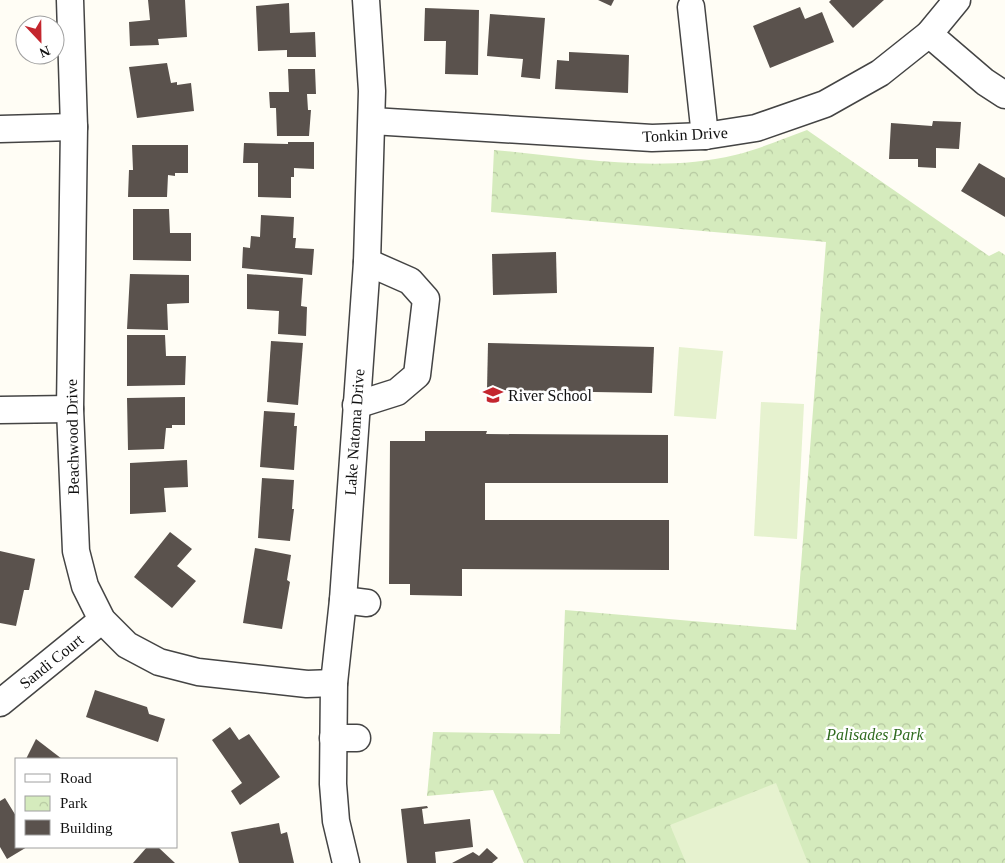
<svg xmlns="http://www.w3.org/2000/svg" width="1005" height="863" font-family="Georgia,serif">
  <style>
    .park { fill: url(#park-crowns) }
    .pitch { fill: #e6f2cf }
    .building { fill: #5a524d }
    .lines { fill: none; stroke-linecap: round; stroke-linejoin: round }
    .minor-casing { stroke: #444; stroke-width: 29 }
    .minor { stroke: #fff; stroke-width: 26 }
    .labels { text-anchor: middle; stroke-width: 5; stroke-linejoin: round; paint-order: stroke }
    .street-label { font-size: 16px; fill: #111; stroke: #fff }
    .poi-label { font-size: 16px; fill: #111; stroke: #fff; text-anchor: start }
    .park-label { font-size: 16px; font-style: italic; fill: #2f6b1f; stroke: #fff }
  </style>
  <defs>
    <pattern id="park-crowns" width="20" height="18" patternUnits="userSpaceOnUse" patternTransform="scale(1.25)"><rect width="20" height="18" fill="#d5ebbd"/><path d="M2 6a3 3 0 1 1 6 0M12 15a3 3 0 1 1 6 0" fill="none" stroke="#b6c8a1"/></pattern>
  </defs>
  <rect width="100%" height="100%" fill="#fffdf5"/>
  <path class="park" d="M807 130 989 256 999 251 1005 255V863H524L493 790 427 796 433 732 560 734 565 610 796 630 826 242 491 212 494 150C573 157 657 174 735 155 759 149 783 139 807 130Z"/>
  <g class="pitch">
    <path d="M679 347 723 351 716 419 674 416Z"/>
    <path d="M761 402 804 404 797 539 754 536Z"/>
    <path d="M776 783 808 863H686L670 825Z"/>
  </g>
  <g class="building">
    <path d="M148 0H185L187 37 158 39 159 45 130 46 129 22 150 20Z"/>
    <path d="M598 0H614L611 6Z"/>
    <path d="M831 0H884L853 28 829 2Z"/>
    <path d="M289 3 290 33 315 32 316 57H287V50L258 51 256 6Z"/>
    <path d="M800 7 805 19 822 12 834 42 770 68 753 26Z"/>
    <path d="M425 8 479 10 478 75 445 74 446 41H424Z"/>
    <path d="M490 14 545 18 540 79 521 77 523 59 487 56Z"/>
    <path d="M569 52 629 55 628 93 555 89 557 60 569 61Z"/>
    <path d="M167 63 171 83 177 82V85L191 83 194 111 137 118 129 67Z"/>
    <path d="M288 69H315L316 94H307L308 110H311L309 136H277L276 108H270L269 92H289Z"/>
    <path d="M933 121 961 122 959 149 936 148V168L918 167V159H889L891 123 932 126Z"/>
    <path d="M288 142H314V169L294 168V177H291V198L258 197V163H243L244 143 288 144Z"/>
    <path d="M132 145H188V173H175V176L168 175 167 197H128L129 170H133Z"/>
    <path d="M979 163 1005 178V217L961 191Z"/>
    <path d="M133 209H169L170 233H191V261L133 260Z"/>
    <path d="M261 215 294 217 293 238H296L295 248 314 249 312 275 242 268 243 247 250 248 251 236 260 237Z"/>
    <path d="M556 252 557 293 493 295 492 254Z"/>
    <path d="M130 274 189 275V303L167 304 168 330 127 329Z"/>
    <path d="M247 274 303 278 301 306 307 307 306 336 278 334 279 311 247 309Z"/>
    <path d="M127 335H165L166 356H186L185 385 127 386Z"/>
    <path d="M271 341 303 343 298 405 267 402Z"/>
    <path d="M488 343 654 347 652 393 487 390Z"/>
    <path d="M185 397V425H172V428H166L164 449 128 450 127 398Z"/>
    <path d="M264 411 295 413 294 426H297L294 470 260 467Z"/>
    <path d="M425 431H487L486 434 668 435V483H485V520H669V570L462 569V596L410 595V584H389L390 441H425Z"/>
    <path d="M187 460 188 487 164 488 166 512 130 514V463Z"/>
    <path d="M262 478 294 480 292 509H294L290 541 258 538Z"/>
    <path d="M170 532 192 549 177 566 196 581 172 608 134 577Z"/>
    <path d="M255 548 291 555 287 580 290 582 282 629 243 623Z"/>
    <path d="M0 551 35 559 29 590H24L16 626 0 623Z"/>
    <path d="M95 690 147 707 149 714 165 719 158 742 86 717Z"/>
    <path d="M230 727 239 740 249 734 280 777 240 805 231 791 242 783 212 740Z"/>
    <path d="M36 739 62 759H26Z"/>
    <path d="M5 798 16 816V847H27L7 859 0 847V801Z"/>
    <path d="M427 806 428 808 422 809 424 824 470 819 473 847 435 852 436 863H407L401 809Z"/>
    <path d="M279 823 281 834 287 832 294 863H239L231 832Z"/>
    <path d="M147 847H158L175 863H133Z"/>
    <path d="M487 848 498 858 492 863H452L473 852 479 856Z"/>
  </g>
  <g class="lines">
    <defs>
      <g id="minor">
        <path d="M70 0 74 127 70 409 76 551 85 586 102 620 127 645 159 662 198 672 307 684 334 683"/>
        <path d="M691 7 705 136"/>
        <path d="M929 34 985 82 1005 95"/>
        <path d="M372 121 652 138 705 136 756 128 825 104 880 73 929 34 957 0"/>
        <path d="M0 129 74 127"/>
        <path d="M356 405 397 392 417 375 426 299 410 281 367 262"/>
        <path d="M0 410 70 409"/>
        <path d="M343 600 367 603"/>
        <path d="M0 703 102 620"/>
        <path d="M333 738H357"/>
        <path d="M346 863 336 821 333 784 334 683 343 600 367 262 372 91 366 0"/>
      </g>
    </defs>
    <use href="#minor" class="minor-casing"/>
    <use href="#minor" class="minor"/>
  </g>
  <defs>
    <symbol id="school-bare" viewBox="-9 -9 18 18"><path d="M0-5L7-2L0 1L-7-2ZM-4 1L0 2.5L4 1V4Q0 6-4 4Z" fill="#c4262e" stroke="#fff" stroke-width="2.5" paint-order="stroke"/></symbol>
  </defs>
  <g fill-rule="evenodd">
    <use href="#school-bare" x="479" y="381" width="28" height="28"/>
  </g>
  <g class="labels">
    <g class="street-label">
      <text transform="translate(685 134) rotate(-3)" y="6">Tonkin Drive</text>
      <text transform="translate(354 432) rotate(-86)" y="6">Lake Natoma Drive</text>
      <text transform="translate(72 437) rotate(-91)" y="6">Beachwood Drive</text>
      <text transform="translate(51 661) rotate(-39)" y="6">Sandi Court</text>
    </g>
    <g class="poi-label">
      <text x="508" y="401">River School</text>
    </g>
    <g class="park-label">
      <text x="875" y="740">Palisades Park</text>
    </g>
  </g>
  <rect x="15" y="758" width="162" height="90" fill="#ffffff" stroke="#a0a0a0"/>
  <rect x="25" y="774" width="25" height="8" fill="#ffffff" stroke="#a0a0a0"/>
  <text x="60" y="783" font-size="15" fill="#111111">Road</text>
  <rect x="25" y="796" width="25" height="15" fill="url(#park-crowns)" stroke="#a0a0a0"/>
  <text x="60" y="808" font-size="15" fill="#111111">Park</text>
  <rect x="25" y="820" width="25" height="15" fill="#5a524d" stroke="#a0a0a0"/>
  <text x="60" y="833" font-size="15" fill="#111111">Building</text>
  <g transform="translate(40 40) rotate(158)"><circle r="24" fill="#ffffff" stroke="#a0a0a0"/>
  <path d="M0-4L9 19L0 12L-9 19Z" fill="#c4262e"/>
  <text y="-8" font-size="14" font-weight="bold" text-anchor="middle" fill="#111111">N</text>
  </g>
</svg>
